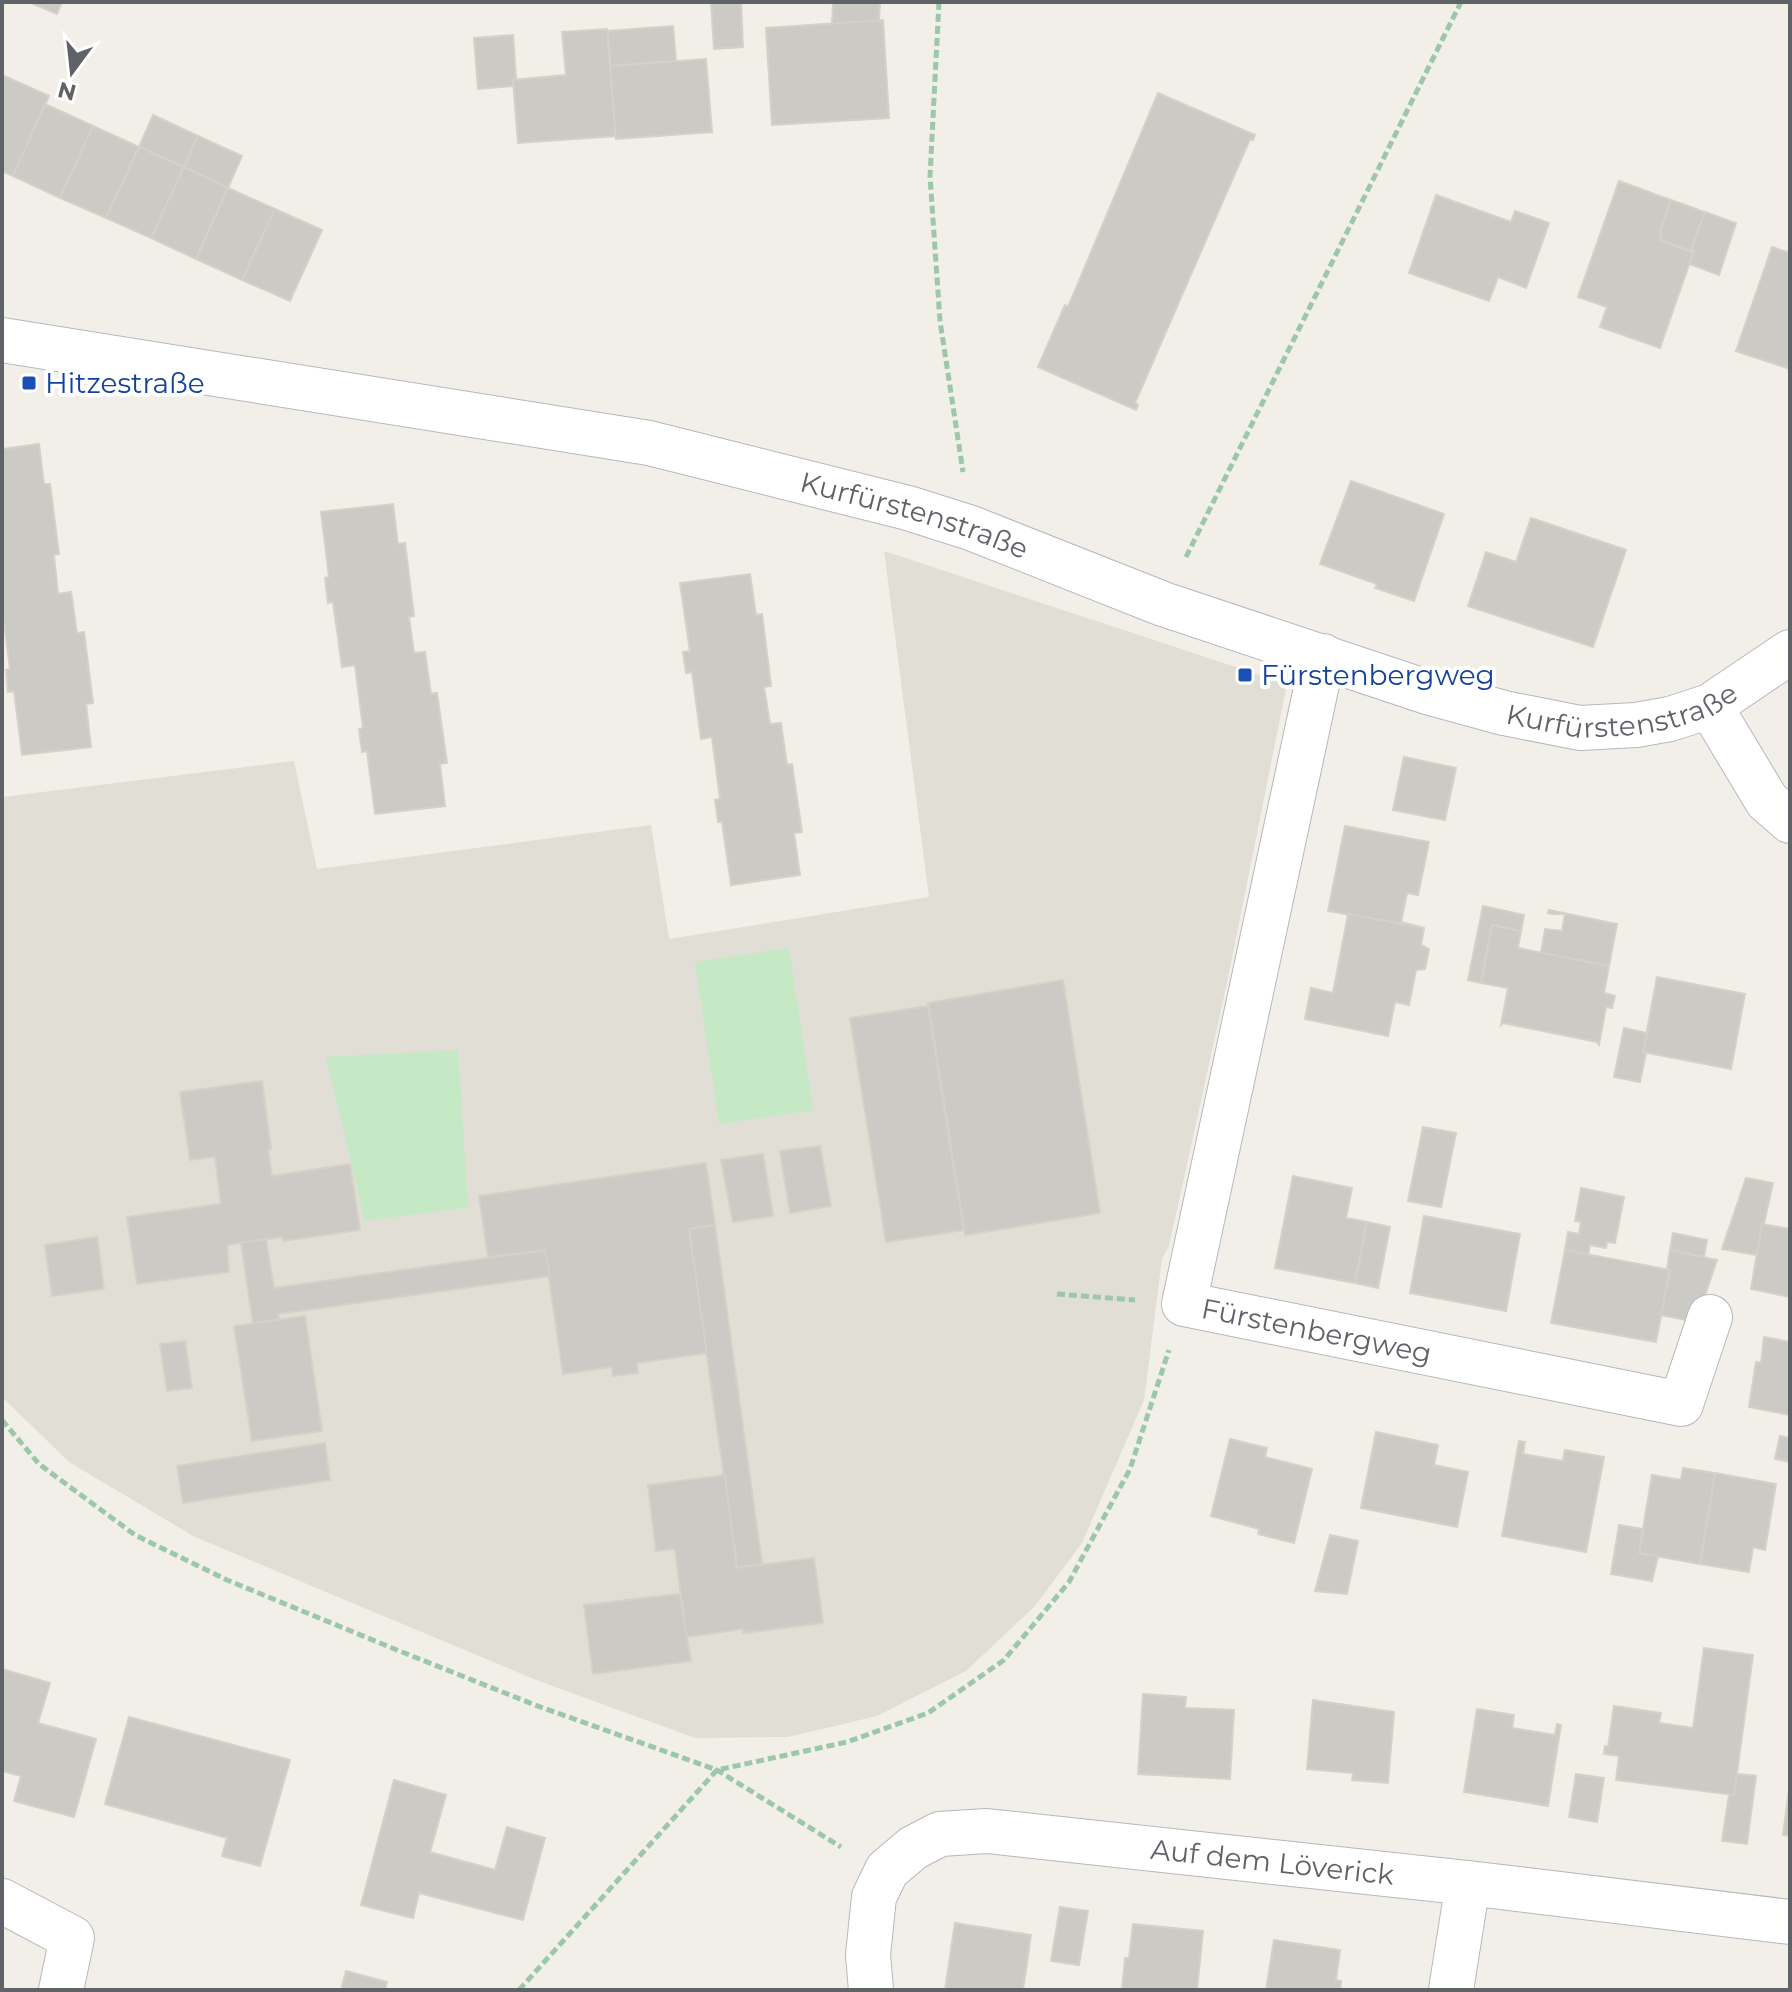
<svg xmlns="http://www.w3.org/2000/svg" width="1792" height="1992" font-family="Montserrat,sans-serif">
  <style>
    .education { fill: #e1ded6 }
    .green { fill: #c5e8c5 }
    .building { fill: #cccac5; stroke: #d6d1c6; stroke-width: 2 }
    .lines { fill: none; stroke-linecap: round; stroke-linejoin: round }
    .minor-casing { stroke: #b5b8bc; stroke-width: 46 }
    .path { stroke: #9cc7a9; stroke-width: 5; stroke-dasharray: 8 4; stroke-linecap: butt }
    .minor { stroke: #fff; stroke-width: 44 }
    .transit-dot { fill: #1a4fb4; stroke: #fff; stroke-width: 3 }
    .labels { text-anchor: middle; stroke-width: 8; stroke-linejoin: round; paint-order: stroke }
    .transit-label { font-size: 28px; fill: #164399; stroke: #fff; text-anchor: start }
    .street-label { font-size: 28px; fill: #5f6368; stroke: #fff }
  </style>
  <rect width="100%" height="100%" fill="#f1efe8"/>
  <path class="education" d="M884 551 1287 684 1227 983 1169 1246 1162 1259 1144 1400 1082 1543 1035 1606 966 1671 877 1716 788 1737 695 1738 536 1680 195 1537 69 1462 2 1397V797L294 761 317 869 651 825 669 939 929 897Z"/>
  <g class="green">
    <path d="M789 948 813 1110 719 1124 695 962Z"/>
    <path d="M458 1050 468 1207 365 1221 326 1057Z"/>
  </g>
  <g class="building">
    <path d="M29 2H62L57 14Z"/>
    <path d="M711 2H741L743 47 714 49Z"/>
    <path d="M833 2H880L879 21 832 24Z"/>
    <path d="M883 20 889 118 772 125 766 28Z"/>
    <path d="M673 26 676 61 610 66 608 31Z"/>
    <path d="M607 29 616 136 518 143 513 80 566 75 562 32Z"/>
    <path d="M513 35 516 79 513 80V86L478 89 474 38Z"/>
    <path d="M706 59 712 132 616 139 610 66Z"/>
    <path d="M2 75 49 96 13 176 2 171Z"/>
    <path d="M1158 93 1255 135 1253 140 1250 139 1135 403 1138 405 1136 410 1038 367 1065 305 1068 307Z"/>
    <path d="M45 104 93 126 60 198 13 176Z"/>
    <path d="M153 115 198 136 184 167 139 147Z"/>
    <path d="M93 126 139 147 106 218 60 198Z"/>
    <path d="M198 136 242 156 228 188 184 167Z"/>
    <path d="M139 147 184 167 151 238 106 218Z"/>
    <path d="M184 167 228 188 196 259 151 238Z"/>
    <path d="M1619 181 1671 200 1660 231 1662 233 1660 240 1693 253 1660 348 1600 327 1607 307 1578 297Z"/>
    <path d="M228 188 275 209 242 280 196 259Z"/>
    <path d="M1436 195 1511 222 1515 211 1549 223 1526 288 1498 277 1489 301 1409 273Z"/>
    <path d="M1671 200 1705 212 1691 251 1660 240 1662 233 1660 231Z"/>
    <path d="M275 209 322 230 290 301 242 280Z"/>
    <path d="M1705 212 1736 223 1719 275 1689 264 1694 251H1691Z"/>
    <path d="M1772 247 1790 253V361L1787 368 1736 351Z"/>
    <path d="M39 444 44 484H50L59 554 54 555 58 594 71 592 77 633 84 632 93 703 86 704 91 747 22 755 14 691 8 692 6 670 10 669 2 607V449Z"/>
    <path d="M1351 481 1444 514 1414 601 1375 588 1377 584 1320 564Z"/>
    <path d="M393 504 398 544 405 543 414 616 409 617 414 653 425 652 431 694 437 693 447 763 440 764 445 806 375 814 367 751 362 752 359 729 363 728 355 665 342 667 333 602 328 603 325 578 329 577 321 512Z"/>
    <path d="M1531 518 1626 550 1593 647 1468 606 1486 552 1516 562Z"/>
    <path d="M750 574 756 615 762 614 771 686 764 687 770 724 781 723 787 765 792 764 802 832 794 833 800 875 731 885 722 822H718L715 800 720 799 712 737 701 739 692 672 686 673 683 652 690 651 680 583Z"/>
    <path d="M1404 757 1456 768 1445 820 1393 810Z"/>
    <path d="M1345 826 1429 842 1418 895 1407 893 1401 922 1424 928 1328 911Z"/>
    <path d="M1483 906 1524 915 1521 931 1492 925 1481 983 1468 980Z"/>
    <path d="M1549 910 1617 924 1609 966 1541 953 1545 929 1562 931 1565 914H1552L1548 913Z"/>
    <path d="M1348 914 1424 928 1421 945 1429 949 1425 969 1416 970 1409 1005 1395 1002 1388 1036 1305 1019 1311 988 1333 993Z"/>
    <path d="M1492 925 1521 931 1518 948 1609 966 1604 993 1615 996 1612 1008 1606 1007 1599 1045 1597 1042 1503 1023 1501 1025 1508 988 1481 983Z"/>
    <path d="M1657 977 1745 994 1731 1069 1643 1052Z"/>
    <path d="M1063 980 1100 1213 965 1235 928 1003Z"/>
    <path d="M928 1006 964 1230 886 1242 850 1018Z"/>
    <path d="M1624 1028 1647 1033 1643 1052 1646 1053 1640 1082 1614 1077Z"/>
    <path d="M262 1081 271 1149H268L272 1176 350 1164 360 1230 283 1241 282 1237 227 1245 229 1272 137 1284 127 1217 221 1204 215 1157 190 1160 180 1092Z"/>
    <path d="M1423 1127 1456 1133 1441 1207 1408 1201Z"/>
    <path d="M820 1146 831 1206 790 1213 780 1151Z"/>
    <path d="M763 1154 773 1216 733 1222 721 1160Z"/>
    <path d="M706 1163 715 1225 689 1229 707 1353 637 1363 638 1373 613 1376 612 1367 563 1374 545 1250 488 1257 479 1196Z"/>
    <path d="M1293 1176 1352 1188 1346 1218 1367 1222 1355 1283 1275 1268Z"/>
    <path d="M1746 1178 1773 1183 1757 1255 1722 1249Z"/>
    <path d="M1581 1188 1624 1197 1615 1243 1607 1242 1606 1248 1590 1245 1588 1255 1565 1250 1568 1232 1579 1234 1581 1222 1575 1221Z"/>
    <path d="M1424 1216 1520 1234 1506 1311 1410 1293Z"/>
    <path d="M1367 1222 1390 1227 1378 1288 1355 1283Z"/>
    <path d="M1762 1224 1790 1229V1297L1751 1289Z"/>
    <path d="M715 1225 762 1564 737 1568 689 1229Z"/>
    <path d="M1673 1233 1707 1240 1704 1257 1670 1250Z"/>
    <path d="M97 1237 104 1289 52 1296 45 1245Z"/>
    <path d="M266 1239 274 1288 545 1250 550 1276 278 1314 279 1320 253 1323 241 1243Z"/>
    <path d="M1565 1250 1670 1270 1656 1342 1551 1323Z"/>
    <path d="M1670 1250 1717 1260 1696 1322 1661 1315 1670 1270 1667 1269Z"/>
    <path d="M305 1316 322 1431 252 1441 234 1326Z"/>
    <path d="M1764 1337 1790 1342V1415L1749 1407 1756 1362 1761 1363Z"/>
    <path d="M185 1341 192 1388 167 1391 160 1344Z"/>
    <path d="M1376 1432 1438 1445 1434 1465 1468 1472 1457 1527 1361 1508Z"/>
    <path d="M1780 1436 1790 1438V1462L1775 1459Z"/>
    <path d="M1230 1439 1267 1448 1265 1457 1312 1469 1294 1543 1258 1534 1259 1529 1211 1516Z"/>
    <path d="M1519 1441 1525 1442 1523 1454 1563 1461 1565 1450 1604 1457 1586 1552 1502 1536Z"/>
    <path d="M325 1443 330 1480 183 1503 177 1466Z"/>
    <path d="M1683 1468 1715 1473 1700 1564 1639 1553 1652 1475 1681 1480Z"/>
    <path d="M1715 1473 1776 1484 1765 1550 1753 1547 1749 1572 1700 1564Z"/>
    <path d="M725 1475 737 1568 814 1558 823 1623 743 1633V1629L686 1637 675 1549 656 1551 648 1485Z"/>
    <path d="M1619 1525 1643 1529 1639 1553 1658 1556 1652 1581 1611 1574Z"/>
    <path d="M1330 1535 1358 1541 1347 1594 1315 1591Z"/>
    <path d="M680 1594 691 1661 593 1674 584 1605Z"/>
    <path d="M1704 1648 1753 1655 1734 1795 1616 1780 1619 1756 1604 1754 1605 1746 1608 1747 1614 1706 1661 1713 1659 1723 1693 1728Z"/>
    <path d="M2 1669 50 1683 38 1723 96 1739 74 1817 14 1801 21 1776 2 1771Z"/>
    <path d="M1143 1694 1186 1697 1185 1708 1234 1710 1230 1779 1138 1774Z"/>
    <path d="M1313 1700 1394 1712 1388 1783 1352 1780 1353 1773 1307 1769Z"/>
    <path d="M1477 1709 1514 1715 1512 1728 1555 1735 1557 1724 1561 1725 1548 1806 1464 1792Z"/>
    <path d="M129 1717 290 1760 260 1866 222 1856 227 1838 105 1804Z"/>
    <path d="M1576 1774 1604 1778 1597 1822 1569 1817Z"/>
    <path d="M1737 1774 1756 1776 1747 1844 1722 1841 1729 1795H1734Z"/>
    <path d="M394 1780 446 1795 430 1852 495 1870 507 1827 545 1838 523 1920 419 1893 413 1918 361 1905Z"/>
    <path d="M1790 1783V1836L1783 1835Z"/>
    <path d="M1060 1907 1088 1911 1079 1965 1051 1961Z"/>
    <path d="M955 1923 1031 1935 1023 1990H945Z"/>
    <path d="M1133 1924 1203 1931 1197 1990H1122L1125 1958H1129Z"/>
    <path d="M1274 1940 1340 1950 1336 1980 1341 1981 1340 1990H1266Z"/>
    <path d="M346 1971 387 1982 385 1990H341Z"/>
  </g>
  <g class="lines">
    <defs>
      <g id="minor">
        <path id="s1" d="M2 340 649 443 908 508 971 528 1163 604 1427 692 1504 713 1580 728 1636 725 1670 719 1710 706 1790 652"/>
        <path id="s2" d="M1323 656 1184 1304 1681 1404 1710 1317"/>
        <path d="M1710 706 1767 801 1790 821"/>
        <path d="M2 1901 72 1938 61 1990"/>
        <path id="s3" d="M871 1990 868 1955 874 1897 887 1870 913 1848 940 1834 987 1831 1468 1883 1790 1922"/>
        <path d="M1451 1990 1468 1883"/>
      </g>
    </defs>
    <use href="#minor" class="minor-casing"/>
    <g class="path">
      <path d="M939 2 930 176 940 321 963 472"/>
      <path d="M1186 557 1461 2"/>
      <path d="M1057 1294 1135 1300"/>
      <path d="M2 1420 39 1464 135 1535 227 1580 397 1650 535 1705 717 1770 841 1847"/>
      <path d="M519 1990 717 1770 847 1742 928 1713 1004 1660 1069 1582 1130 1469 1169 1350"/>
    </g>
    <use href="#minor" class="minor"/>
  </g>
  <g class="transit-dot">
    <rect x="21" y="375" width="16" height="16" rx="4"/>
    <rect x="1237" y="667" width="16" height="16" rx="4"/>
  </g>
  <g class="labels">
    <g class="transit-label">
      <text x="45" y="393">Hitzestraße</text>
      <text x="1261" y="685">Fürstenbergweg</text>
    </g>
    <g class="street-label">
      <text dy="10" stroke="none"><textPath href="#s1" startOffset="930">Kurfürstenstraße</textPath></text>
      <text dy="10" stroke="none"><textPath href="#s1" startOffset="1674">Kurfürstenstraße</textPath></text>
      <text dy="10" stroke="none"><textPath href="#s2" startOffset="798">Fürstenbergweg</textPath></text>
      <text dy="10" stroke="none"><textPath href="#s3" startOffset="522">Auf dem Löverick</textPath></text>
    </g>
  </g>
  <rect width="1792" height="1992" fill="none" stroke="#5f6368" stroke-width="8"/>
  <g transform="translate(72 72) rotate(195)" stroke="#ffffff" stroke-width="6" paint-order="stroke">
  <path d="M0-6L14 30L0 20L-14 30Z" fill="#5f6368"/>
  <text y="-12" font-size="22" font-weight="bold" text-anchor="middle" fill="#5f6368">N</text>
  </g>
</svg>
